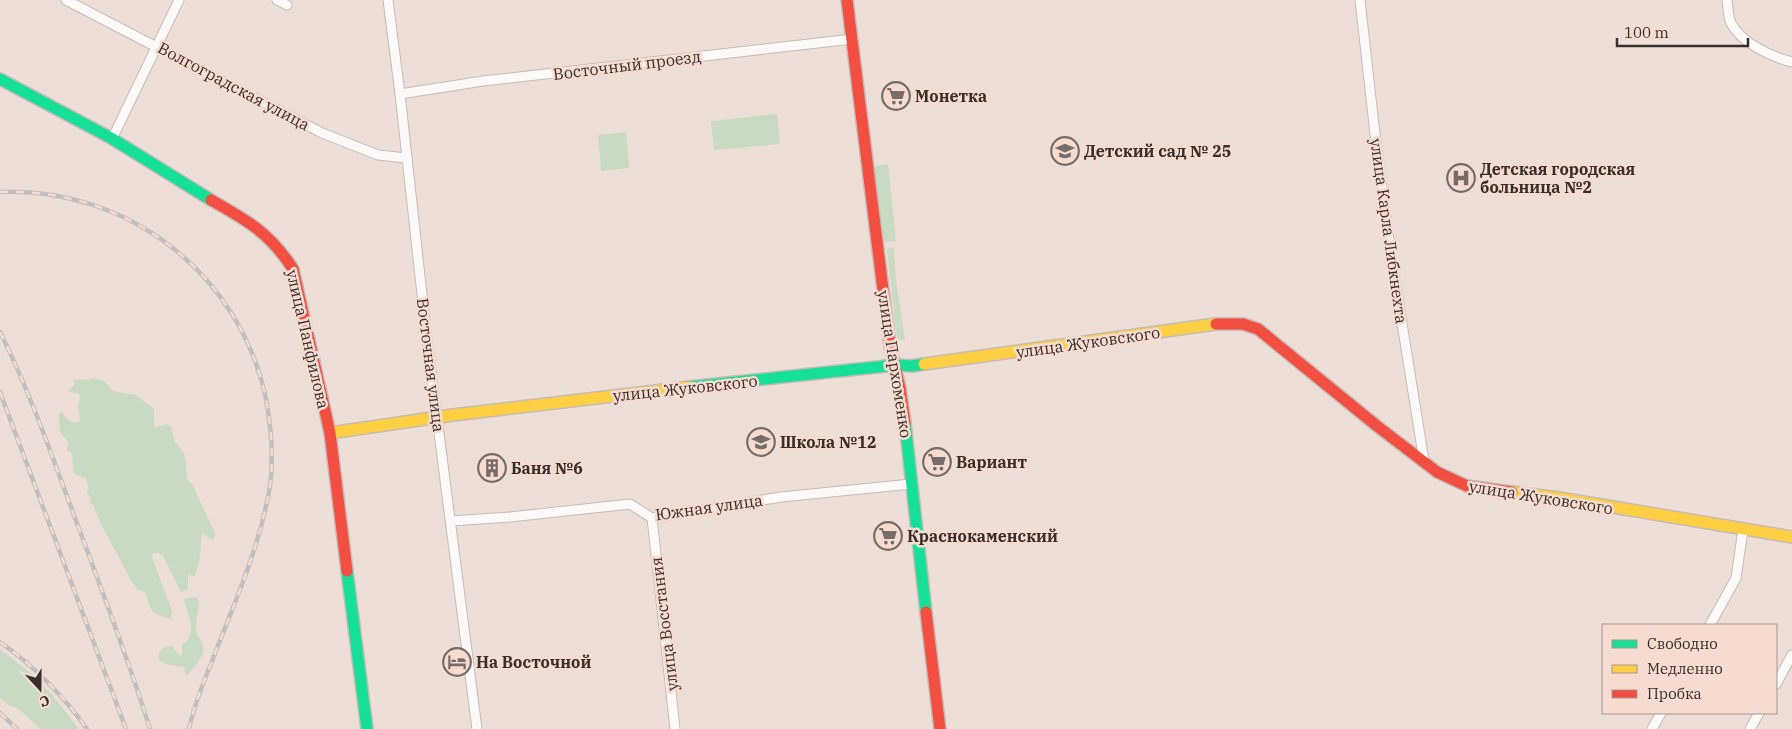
<svg xmlns="http://www.w3.org/2000/svg" width="1792" height="729" font-family="'IBM Plex Serif',serif">
  <style>
    .green { fill: #c8dac1 }
    .lines { fill: none; stroke-linecap: round; stroke-linejoin: round }
    .street-casing { stroke: #c7bbb6; stroke-width: 11 }
    .fast-casing { stroke: #c7bbb6; stroke-width: 14 }
    .slow-casing { stroke: #c7bbb6; stroke-width: 14 }
    .jam-casing { stroke: #c7bbb6; stroke-width: 14 }
    .street { stroke: #fcfaf9; stroke-width: 9 }
    .fast { stroke: #16e098; stroke-width: 11 }
    .slow { stroke: #ffcf43; stroke-width: 11 }
    .jam { stroke: #f24e42; stroke-width: 11 }
    .rail-casing { stroke: #c2bebd; stroke-width: 4.5 }
    .rail { stroke: #f5dbd0; stroke-width: 2.5; stroke-dasharray: 8; stroke-linecap: butt }
    .labels { text-anchor: middle; stroke-width: 5; stroke-linejoin: round; paint-order: stroke }
    .street-label { font-size: 16px; fill: #382e2a; stroke: #f5dbd0 }
    .poi-label { font-size: 16px; font-weight: bold; fill: #382e2a; stroke: #f5dbd0; text-anchor: start }
  </style>
  <rect width="100%" height="100%" fill="#edded8"/>
  <g class="green">
    <path d="M777 114 780 144 714 150 711 121Z"/>
    <path d="M626 132 629 168 601 171 598 135Z"/>
    <path d="M888 164 896 241 884 242 874 168 876 166Z"/>
    <path d="M894 247 896 281 905 340 897 341 887 249Z"/>
    <path d="M93 378 104 381 113 391 136 395 154 409V428L166 424 171 427 175 442 184 453 186 462 187 479 192 484 214 531 215 536 213 540 202 534C200 549 201 563 194 577L188 574V585L187 590 181 592 163 556 159 553H153L152 558 170 605 172 611 171 620C166 616 161 617 156 614 148 609 149 600 145 592L138 590 131 580 101 524 93 505 90 502 91 499 87 492 88 487 86 478 76 475 73 471 72 453 67 451 68 442 60 432 59 414 62 412C66 419 69 421 77 423L80 420 78 407 80 397 79 394 67 391 74 386 75 383 72 380C80 378 86 382 93 378Z"/>
    <path d="M196 597 199 602C199 611 195 619 196 629 196 636 202 640 203 647 206 656 191 670 186 677L184 667 165 664 159 660V653L163 648 172 646 180 656 182 653V645C199 636 188 613 183 599Z"/>
    <path d="M0 650C31 670 58 698 78 729H41L16 707 10 706 0 698Z"/>
  </g>
  <g class="lines">
    <defs>
      <g id="street">
        <path d="M66 0 322 133 378 155 407 158"/>
        <path d="M277 0 287 5"/>
        <path d="M388 0 400 94 427 340 477 729"/>
        <path d="M1360 0 1375 134 1390 248 1424 461"/>
        <path d="M1727 0C1728 7 1728 16 1731 23 1741 43 1772 57 1792 62"/>
        <path d="M400 94 483 81 853 39"/>
        <path d="M112 139 179 0"/>
        <path d="M652 518 675 729"/>
        <path d="M451 521 510 517 630 504 652 518 781 497 911 484"/>
        <path d="M1710 625 1736 578 1743 530"/>
        <path d="M1776 684 1792 655"/>
        <path d="M1652 729 1661 713"/>
        <path d="M1750 729 1759 713"/>
      </g>
      <g id="fast">
        <path d="M0 79 111 138 211 200"/>
        <path d="M689 387 896 365 912 366 924 364"/>
        <path d="M905 423 926 612"/>
        <path d="M347 571 367 729"/>
      </g>
      <g id="slow">
        <path d="M924 364 1216 324"/>
        <path d="M330 433 453 415 689 387"/>
        <path d="M1512 492 1559 498 1792 537"/>
      </g>
      <g id="jam">
        <path d="M847 0 890 346 900 388 905 423"/>
        <path d="M211 200C248 221 270 233 293 269L330 433 347 571"/>
        <path d="M1216 324H1243L1258 329 1377 426 1437 472 1467 486 1512 492"/>
        <path d="M926 612 940 729"/>
      </g>
    </defs>
    <use href="#street" class="street-casing"/>
    <use href="#fast" class="fast-casing"/>
    <use href="#slow" class="slow-casing"/>
    <use href="#jam" class="jam-casing"/>
    <use href="#street" class="street"/>
    <use href="#fast" class="fast"/>
    <use href="#slow" class="slow"/>
    <use href="#jam" class="jam"/>
    <defs>
      <g id="rail">
        <path d="M0 192C128 187 240 274 266 399 271 427 274 457 270 486 260 547 234 604 212 661 203 683 194 706 189 729"/>
        <path d="M0 332C30 392 52 456 75 518 101 588 128 658 150 729"/>
        <path d="M0 392 126 729"/>
        <path d="M0 642C34 666 62 694 87 729"/>
        <path d="M0 713 17 729"/>
      </g>
    </defs>
    <use href="#rail" class="rail-casing"/>
    <use href="#rail" class="rail"/>
  </g>
  <defs>
    <symbol id="supermarket-ring" viewBox="-11 -11 22 22"><circle r="9.5" fill="#f5dbd0" stroke="#776c67" stroke-width="1.5"/><path d="M-6-5.5h2.5l.6 2H6L4.5 2H-2.5L-4.4-4H-6ZM-1.5 3.2a1.3 1.3 0 1 0 .1 0ZM3 3.2a1.3 1.3 0 1 0 .1 0Z" fill="#776c67"/></symbol>
    <symbol id="school-ring" viewBox="-11 -11 22 22"><circle r="9.5" fill="#f5dbd0" stroke="#776c67" stroke-width="1.5"/><path d="M0-5L7-2L0 1L-7-2ZM-4 1L0 2.5L4 1V4Q0 6-4 4Z" fill="#776c67"/></symbol>
    <symbol id="hospital-ring" viewBox="-11 -11 22 22"><circle r="9.5" fill="#f5dbd0" stroke="#776c67" stroke-width="1.5"/><path d="M-5-5h3v3.5h4V-5h3V5h-3V1.5h-4V5h-3Z" fill="#776c67"/></symbol>
    <symbol id="building-ring" viewBox="-11 -11 22 22"><circle r="9.5" fill="#f5dbd0" stroke="#776c67" stroke-width="1.5"/><path d="M-4-6H4V6H1V3H-1V6H-4ZM-2.5-4.3h1.7v1.8h-1.7ZM.8-4.3h1.7v1.8H.8ZM-2.5-1h1.7V.8h-1.7ZM.8-1h1.7V.8H.8Z" fill="#776c67"/></symbol>
    <symbol id="hotel-ring" viewBox="-11 -11 22 22"><circle r="9.5" fill="#f5dbd0" stroke="#776c67" stroke-width="1.5"/><path d="M-6-4.5h1.5V1H6V5H4.5V3h-9V5H-6ZM-4 0a1.8 1.8 0 1 1 3.6 0ZM.5 0V-2.5h3Q6-2.5 6 0Z" fill="#776c67"/></symbol>
  </defs>
  <g fill-rule="evenodd">
    <use href="#supermarket-ring" x="880" y="80" width="32" height="32"/>
    <use href="#school-ring" x="1049" y="135" width="32" height="32"/>
    <use href="#hospital-ring" x="1445" y="162" width="32" height="32"/>
    <use href="#school-ring" x="745" y="426" width="32" height="32"/>
    <use href="#supermarket-ring" x="921" y="446" width="32" height="32"/>
    <use href="#building-ring" x="476" y="452" width="32" height="32"/>
    <use href="#supermarket-ring" x="872" y="520" width="32" height="32"/>
    <use href="#hotel-ring" x="441" y="646" width="32" height="32"/>
  </g>
  <g class="labels">
    <g class="street-label">
      <text transform="translate(627 65) rotate(-7)" y="6">Восточный проезд</text>
      <text transform="translate(234 86) rotate(28)" y="6">Волгоградская улица</text>
      <text transform="translate(1389 231) rotate(82)" y="6">улица Карла Либкнехта</text>
      <text transform="translate(308 339) rotate(77)" y="6">улица Панфилова</text>
      <text transform="translate(1088 342) rotate(-8)" y="6">улица Жуковского</text>
      <text transform="translate(895 364) rotate(81)" y="6">улица Пархоменко</text>
      <text transform="translate(431 365) rotate(83)" y="6">Восточная улица</text>
      <text transform="translate(685 388) rotate(-6)" y="6">улица Жуковского</text>
      <text transform="translate(1541 497) rotate(9)" y="6">улица Жуковского</text>
      <text transform="translate(709 507) rotate(-8)" y="6">Южная улица</text>
      <text transform="translate(664 624) rotate(-97)" y="6">улица Восстания</text>
    </g>
    <g class="poi-label">
      <text x="915" y="102">Монетка</text>
      <text x="1084" y="157">Детский сад № 25</text>
      <text x="1480" y="175">Детская городская<tspan x="1480" dy="18">больница №2</tspan></text>
      <text x="780" y="448">Школа №12</text>
      <text x="956" y="468">Вариант</text>
      <text x="511" y="474">Баня №6</text>
      <text x="907" y="542">Краснокаменский</text>
      <text x="476" y="668">На Восточной</text>
    </g>
  </g>
  <rect x="1602" y="624" width="175" height="90" fill="#f5dbd0" stroke="#a9968e"/>
  <rect x="1612" y="640" width="25" height="8" fill="#16e098" stroke="#a9968e"/>
  <text x="1647" y="649" font-size="15" fill="#382e2a">Свободно</text>
  <rect x="1612" y="665" width="25" height="8" fill="#ffcf43" stroke="#a9968e"/>
  <text x="1647" y="674" font-size="15" fill="#382e2a">Медленно</text>
  <rect x="1612" y="690" width="25" height="8" fill="#f24e42" stroke="#a9968e"/>
  <text x="1647" y="699" font-size="15" fill="#382e2a">Пробка</text>
  <g transform="translate(40 689) rotate(159)" stroke="#f5dbd0" stroke-width="4" paint-order="stroke">
  <path d="M0-4L9 19L0 12L-9 19Z" fill="#382e2a"/>
  <text y="-8" font-size="14" font-weight="bold" text-anchor="middle" fill="#382e2a">С</text>
  </g>
  <path d="M1617 38v8h131v-8" fill="none" stroke="#382e2a" stroke-width="2.5"/>
  <text x="1624" y="38" font-size="15" fill="#382e2a" stroke="#f5dbd0" stroke-width="4" paint-order="stroke">100 m</text>
</svg>
